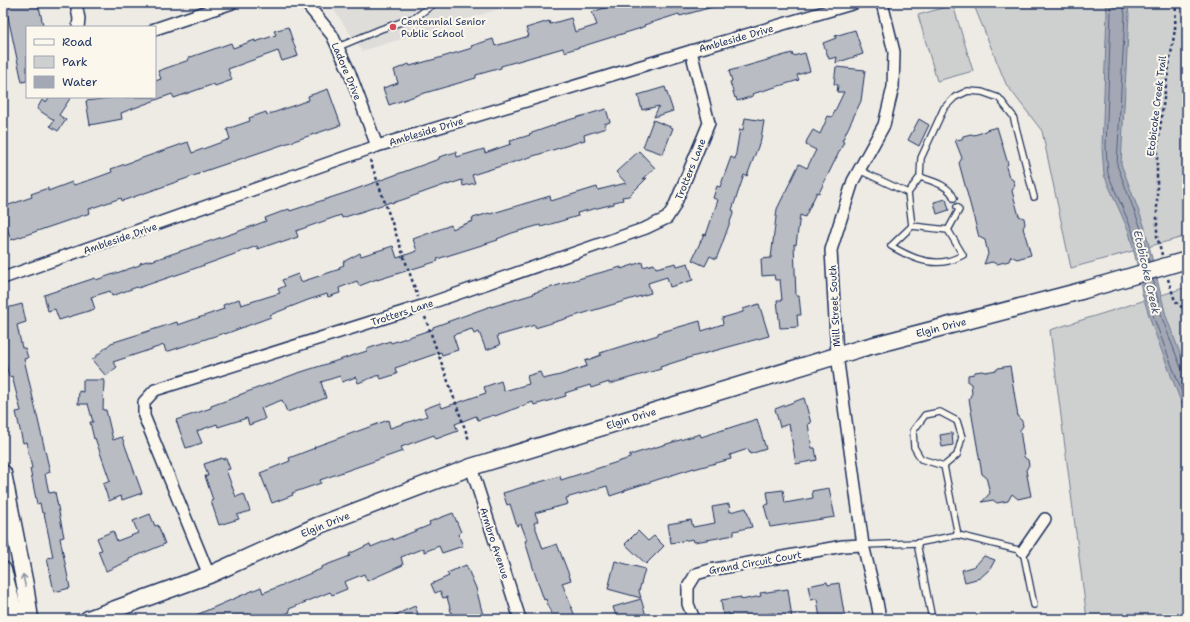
<svg xmlns="http://www.w3.org/2000/svg" width="1190" height="622" font-family="'Shantell Sans',sans-serif">
  <style>
    .built { fill: #deddda }
    .green { fill: #cecfcf; stroke: #747f96 }
    .water { fill: #a3a8b4; stroke: #6d7892 }
    .lines { fill: none; stroke-linecap: round; stroke-linejoin: round }
    .shore { stroke: #515f80; stroke-width: 1 }
    .building { fill: #b9bcc3; stroke: #1b2f5e }
    .lane-casing { stroke: #1b2f5e; stroke-width: 8 }
    .street-casing { stroke: #1b2f5e; stroke-width: 14 }
    .secondary-casing { stroke: #1b2f5e; stroke-width: 19 }
    .path { stroke: #1b2f5e; stroke-width: 2.5; stroke-dasharray: 3 3; stroke-linecap: butt }
    .lane { stroke: #fbf7ec; stroke-width: 5.5 }
    .street { stroke: #fbf7ec; stroke-width: 11 }
    .secondary { stroke: #fbf7ec; stroke-width: 16 }
    .secondary-bridge-casing { stroke: #1b2f5e; stroke-width: 19; stroke-linecap: butt }
    .secondary-bridge { stroke: #fbf7ec; stroke-width: 16 }
    .oneway { stroke: #8b93a5 }
    .poi-dot { fill: #d1495b; stroke: #fbf7ec; stroke-width: 1.5 }
    .labels { text-anchor: middle; stroke-width: 4; stroke-linejoin: round; paint-order: stroke }
    .poi-label { font-size: 10px; fill: #1b2f5e; stroke: #fbf7ec; text-anchor: start }
    .street-label { font-size: 10px; fill: #1b2f5e; stroke: #fbf7ec }
    .water-label { font-size: 11px; font-style: italic; fill: #445378; stroke: #fbf7ec }
  </style>
  <rect width="100%" height="100%" fill="#eeebe4"/>
  <filter id="ink" filterUnits="userSpaceOnUse"><feTurbulence type="fractalNoise" baseFrequency=".025" numOctaves="2"/><feDisplacementMap in="SourceGraphic" scale="8" xChannelSelector="R" yChannelSelector="G"/><feConvolveMatrix kernelMatrix="1 2 1 2 8 2 1 2 1" color-interpolation-filters="sRGB"/></filter>
  <g filter="url(#ink)">
    <path class="built" d="M329 3H518L362 51Z"/>
    <g class="green">
      <path d="M973 3H1187V236L1071 268 1042 131 1006 84Z"/>
      <path d="M953 5 973 71 937 81 918 15Z"/>
      <path d="M1187 287V619H1087L1050 330Z"/>
    </g>
    <path class="water" d="M1106 3H1127L1129 14 1121 164 1144 225 1166 316 1187 372V418L1152 325 1142 293 1137 264 1129 232 1104 175 1102 147 1107 13Z"/>
    <g class="lines">
      <g class="shore">
        <path d="M1110 3 1111 13 1106 147 1108 174 1132 230 1141 264"/>
        <path d="M1123 3 1125 15 1117 165 1140 226 1149 262"/>
        <path d="M1153 279 1162 318 1181 368 1184 371H1187"/>
        <path d="M1144 282 1146 293 1156 324 1187 405"/>
      </g>
    </g>
    <g class="building">
      <path d="M5 3H37L40 11 43 25 27 27V81L22 82Z"/>
      <path d="M620 3H716V6L680 16 679 14 644 25 645 26 638 29 564 52 563 48 501 66V68L476 75V78L418 95 389 105 383 88 398 83 394 70 409 64 410 66 439 58 472 48 471 46 493 39 495 46 529 36 526 28 549 21 550 24 571 18 575 32 597 25 592 12Z"/>
      <path d="M288 27 298 56 282 61 278 51 228 69 232 80 215 86 214 84 174 98 172 94 121 113 122 119 90 125 86 101 117 97H155V81L161 79 158 71 189 60 188 58 231 43 233 48 255 40V42L276 35 274 31Z"/>
      <path d="M855 30 863 54 836 63 837 57 829 59 823 43 836 38 835 36Z"/>
      <path d="M792 53 793 56 805 53 810 71 797 75 799 80 752 94 753 96 737 101 736 97 735 98 730 82 732 81 729 71Z"/>
      <path d="M836 67 865 70 861 101 842 141 844 142 819 193 817 192 805 217 800 215 796 245 794 244 796 296H799L801 315H797L798 327 780 328 777 300H782L780 280H775L774 275 762 276 761 259 771 258 777 209 799 164 807 168 816 150 806 145 807 140 813 130 820 134 828 116 832 117 844 92H837L838 85 834 84Z"/>
      <path d="M665 87 673 111 654 117 659 106 642 110 638 95Z"/>
      <path d="M328 89 341 125 199 173V174L122 201 121 198 89 209 90 213 11 240 3 216V207L32 197 31 194 48 188V191L72 182 74 185 93 179 112 172 111 169 188 142 192 153 230 139 227 129 250 121 249 118 266 112 267 115 309 100 308 96Z"/>
      <path d="M50 97H71L59 115 66 120 58 131 50 126 54 120 37 109 42 100 46 102Z"/>
      <path d="M606 109 610 122 604 124 606 128 584 135 585 140 472 175 475 183 463 186 462 180 447 185V184L402 200 392 203 391 202 342 218 341 215 296 231 298 237 281 243V241L258 249 257 246 185 272 138 288 137 287 112 296 110 291 91 297 95 309 59 320 55 309 48 311 44 295 95 278 96 280 140 265V263L151 260V261L234 233 266 221 265 218 289 209 290 211 348 192 439 159V157L456 152 457 157 484 149 485 153 511 144 510 141 530 135 529 134 555 125V124Z"/>
      <path d="M745 118 764 121 760 144H759L747 176 744 175 732 210 734 211 721 247 716 259 710 256 705 266 692 260 704 234 706 235 718 200 713 198 717 186 720 187 731 157 735 159 740 129 743 130Z"/>
      <path d="M919 119 929 125 919 146 908 140Z"/>
      <path d="M653 120 673 128 663 154 643 147Z"/>
      <path d="M997 127 1008 164 1006 167 1009 177 1013 180 1015 185 1012 191 1019 216 1024 218 1025 224 1023 228 1031 255 1017 259 1011 256 1009 261 997 264 992 262 984 264 988 254 985 240 979 237 959 163 962 158 955 140 962 139 963 136 971 134 974 135 984 132 986 130Z"/>
      <path d="M639 151 655 168 643 179 647 178 629 196 622 197 623 200 614 202V204L577 213 578 216 541 227 540 225 512 233 497 239 498 240 437 259 438 261 377 280V279L359 286 357 281 339 288 340 293 328 297 327 294 308 300 270 315 271 317 225 334 224 333 166 352 164 345 113 362 117 367 106 376 92 360 111 343 177 322 178 325 224 309 223 305 239 299 241 305 280 293 278 289 285 286 282 280 298 274 301 282 340 269 339 267 344 265 343 262 360 253 361 256 393 246 397 258 417 251 413 239 451 225 452 229 473 221 472 218H473L489 213 490 214 550 196 551 201 597 187 598 190 626 183 616 172Z"/>
      <path d="M946 199 949 210 937 214 934 202Z"/>
      <path d="M642 262 643 267 654 264 656 268 676 263 677 266 688 263 693 280 670 287 667 277 648 283 651 293 535 328V325L497 336 500 345 486 350 479 332 474 334 472 329 453 335 458 350 442 355 441 352 395 368 397 374 381 379 379 375 358 383 356 377 342 382 340 376 321 382 326 398 287 412 282 400 261 408 265 419 249 425 247 418 218 427 217 424 197 431 202 443 186 448 176 420 211 408V406L239 396V395L295 374 367 351V349L390 341 391 343 433 329V327L491 306V307L534 294 533 293 588 276 621 267V269Z"/>
      <path d="M22 304 26 322 17 325 22 348H25L28 358 24 359 50 472 45 474 49 493 55 492 64 537 60 538 70 588 54 592 47 558 53 557 44 513H42L40 503 37 504 30 469 32 468 26 442 23 443 16 412 21 411 15 388 12 376 9 377 3 351V309Z"/>
      <path d="M759 304 769 336 688 358 660 367 661 369 609 384V382L591 388 590 385 565 393 566 396 534 405 533 402 495 416 494 415 478 420 476 416 455 424 458 431 436 439 434 435 401 447 403 451 320 480 321 483 292 493 293 495 272 503 260 473 290 461 289 458 315 448 314 447 372 426 388 420 390 428 427 416 424 409 440 403 442 408 486 393 484 387 501 381 504 391 529 384 527 376 540 372 543 379 560 375 587 366 585 361 601 355 600 353 658 335V333L700 321 702 331 723 324 722 318 743 312V309Z"/>
      <path d="M1010 366 1018 417 1022 421 1023 426 1020 430 1024 457 1028 460 1029 465 1026 470 1031 496 1018 499 1012 494 1008 501 997 503 993 500 982 502 990 493 986 477 982 474 969 399 972 393 971 384 968 382V375L974 374 975 372 982 371 985 372 997 370 998 368Z"/>
      <path d="M83 380H104L103 410H106L113 440 122 437 142 493 122 500 121 496 109 501 103 484 110 481 95 438 94 439 90 422H93L88 404H78L79 391 83 392Z"/>
      <path d="M804 398 811 423 808 424 812 448H815L817 460 796 464 789 424 780 427 775 409Z"/>
      <path d="M757 419 766 449 750 454 748 449 730 455 731 459 694 469V468L625 490V491L610 496 607 486 566 498 568 504 535 513 538 521 534 523 543 549 557 544 571 580 562 583 576 619H553L546 599 544 600 535 574 525 541 527 540 521 524 517 526 510 504 507 505 503 493 560 476 561 480 630 458V455L700 434 701 437Z"/>
      <path d="M952 433 953 445 942 447 940 435Z"/>
      <path d="M222 458 223 460 226 458 230 469 226 470 236 497 244 494 250 511 237 515 239 519 219 525 211 501 213 500 205 476H208L204 464Z"/>
      <path d="M829 488 835 517 770 527 764 505 769 504 767 492 783 490 785 503 813 498 812 491Z"/>
      <path d="M729 504 730 512 746 508 752 527 734 531V535L707 540 694 542 693 539 671 543 668 524 691 520 693 527 715 523 712 507Z"/>
      <path d="M453 513 461 532 458 534 463 546 442 553 439 546 424 552V548L401 557 403 565 367 581 364 574 344 582 347 589 332 595 330 592 289 609 290 612 272 619H251L249 614 236 619H187L261 587 263 593 321 569V567L350 556 349 554 370 544 371 547 393 538V540L430 525 429 522Z"/>
      <path d="M150 514 155 526 158 525 165 544 129 559V561L106 571 98 551 102 550 97 538 113 531 117 541 138 533 133 521Z"/>
      <path d="M638 531 648 541 654 536 664 546 646 564 625 544Z"/>
      <path d="M984 556 995 560 990 569 980 578 965 582 962 570 975 566Z"/>
      <path d="M615 561 645 569 639 591 641 598 608 589Z"/>
      <path d="M466 565 476 588 484 619H453L447 597 443 598 440 591 435 593 431 584 449 576 447 573Z"/>
      <path d="M827 582 828 585 839 583 845 619H820L817 599 811 600 808 586Z"/>
      <path d="M788 589 792 619H775L774 613 743 619H730L729 613 723 614 721 600 741 597V600L761 596 760 593Z"/>
      <path d="M641 599 647 619H617L613 607Z"/>
      <path d="M415 606 420 619H386Z"/>
    </g>
    <g class="lines">
      <defs>
        <g id="lane">
          <path d="M338 47 381 29 416 17 435 3"/>
          <path d="M859 170 908 193 912 226 891 246C908 256 928 266 948 261 953 260 959 257 963 255L948 230 912 226"/>
          <path d="M920 177C932 181 949 185 954 198"/>
          <path d="M908 193 920 177 921 158 944 108 955 97 968 91 982 92 999 98 1013 116 1034 197"/>
          <path d="M948 230 959 210 957 207"/>
          <path d="M944 466 921 459 914 447 913 431 925 415 940 412 957 421 962 437 957 455 944 466 958 535"/>
          <path d="M917 543 932 619"/>
          <path d="M863 545 917 543 958 535 1023 551 1034 605"/>
        </g>
        <g id="street">
          <path d="M76 3 79 19 78 27"/>
          <path d="M306 3 332 35 349 71 377 146"/>
          <path d="M155 29 232 3"/>
          <path d="M3 278 377 146 691 51 855 3"/>
          <path d="M471 467 520 619"/>
          <path d="M1023 551 1045 519"/>
          <path d="M209 575 144 416V402L155 390 422 306 646 228 667 218 674 207 709 123 691 51"/>
          <path d="M694 619 688 604V587L696 574 710 570 843 546 863 545"/>
          <path d="M880 619 877 602 863 545 837 355 831 250 853 181 884 125 893 87 894 52 882 3"/>
        </g>
        <g id="secondary">
          <path d="M3 473 25 585 30 619"/>
          <path d="M3 570 16 619"/>
          <path d="M88 619 209 575 317 526 471 467 859 349 1081 291"/>
        </g>
      </defs>
      <use href="#lane" class="lane-casing"/>
      <use href="#street" class="street-casing"/>
      <use href="#secondary" class="secondary-casing"/>
      <g class="path">
        <path d="M370 160 418 297"/>
        <path d="M1162 255 1157 236V152L1164 98 1175 29 1176 3"/>
        <path d="M1168 279 1175 301 1186 311 1187 314"/>
        <path d="M425 317 469 440"/>
      </g>
      <use href="#lane" class="lane"/>
      <use href="#street" class="street"/>
      <use href="#secondary" class="secondary"/>
      <defs>
        <path id="secondary-bridge" d="M1081 291 1187 260"/>
      </defs>
      <use href="#secondary-bridge" class="secondary-bridge-casing"/>
      <use href="#secondary-bridge" class="secondary-bridge"/>
    </g>
    <defs><path id="oneway-shaft" d="M-6 0H5M1.5-3L5.5 0L1.5 3" fill="none" stroke-width="1.6" stroke-linecap="round" stroke-linejoin="round"/></defs>
    <use class="oneway" href="#oneway-shaft" transform="translate(24 580) rotate(-101)"/>
  </g>
  <circle class="poi-dot" cx="393" cy="27" r="4"/>
  <g class="labels">
    <g class="poi-label">
      <text x="401" y="25">Centennial Senior<tspan x="401" dy="12">Public School</tspan></text>
    </g>
    <g class="street-label">
      <text transform="translate(736 38) rotate(-16)" y="4">Ambleside Drive</text>
      <text transform="translate(347 71) rotate(67)" y="4">Ladore Drive</text>
      <text transform="translate(1156 106) rotate(-83)" y="4">Etobicoke Creek Trail</text>
      <text transform="translate(426 131) rotate(-17)" y="4">Ambleside Drive</text>
      <text transform="translate(690 169) rotate(-68)" y="4">Trotters Lane</text>
      <text transform="translate(120 238) rotate(-19)" y="4">Ambleside Drive</text>
      <text transform="translate(834 306) rotate(-93)" y="4">Mill Street South</text>
      <text transform="translate(402 312) rotate(-18)" y="4">Trotters Lane</text>
      <text transform="translate(941 327) rotate(-14)" y="4">Elgin Drive</text>
      <text transform="translate(631 418) rotate(-17)" y="4">Elgin Drive</text>
      <text transform="translate(325 524) rotate(-22)" y="4">Elgin Drive</text>
      <text transform="translate(495 543) rotate(72)" y="4">Armbro Avenue</text>
      <text transform="translate(755 562) rotate(-10)" y="4">Grand Circuit Court</text>
    </g>
    <g class="water-label">
      <text transform="translate(1147 272) rotate(77)" y="4">Etobicoke Creek</text>
    </g>
  </g>
  <rect width="1190" height="622" fill="none" stroke="#fbf7ec" stroke-width="16"/>
  <rect x="8" y="8" width="1174" height="606" fill="none" stroke="#1b2f5e" stroke-width="1.5" filter="url(#ink)"/>
  <rect x="26" y="26" width="130" height="72" fill="#fbf7ec" stroke="#a1a7b3"/>
  <rect x="34" y="39" width="20" height="6" fill="#fbf7ec" stroke="#a1a7b3"/>
  <text x="62" y="46" font-size="12" fill="#1b2f5e">Road</text>
  <rect x="34" y="56" width="20" height="12" fill="#cecfcf" stroke="#a1a7b3"/>
  <text x="62" y="66" font-size="12" fill="#1b2f5e">Park</text>
  <rect x="34" y="76" width="20" height="12" fill="#a3a8b4" stroke="#a1a7b3"/>
  <text x="62" y="86" font-size="12" fill="#1b2f5e">Water</text>
</svg>
